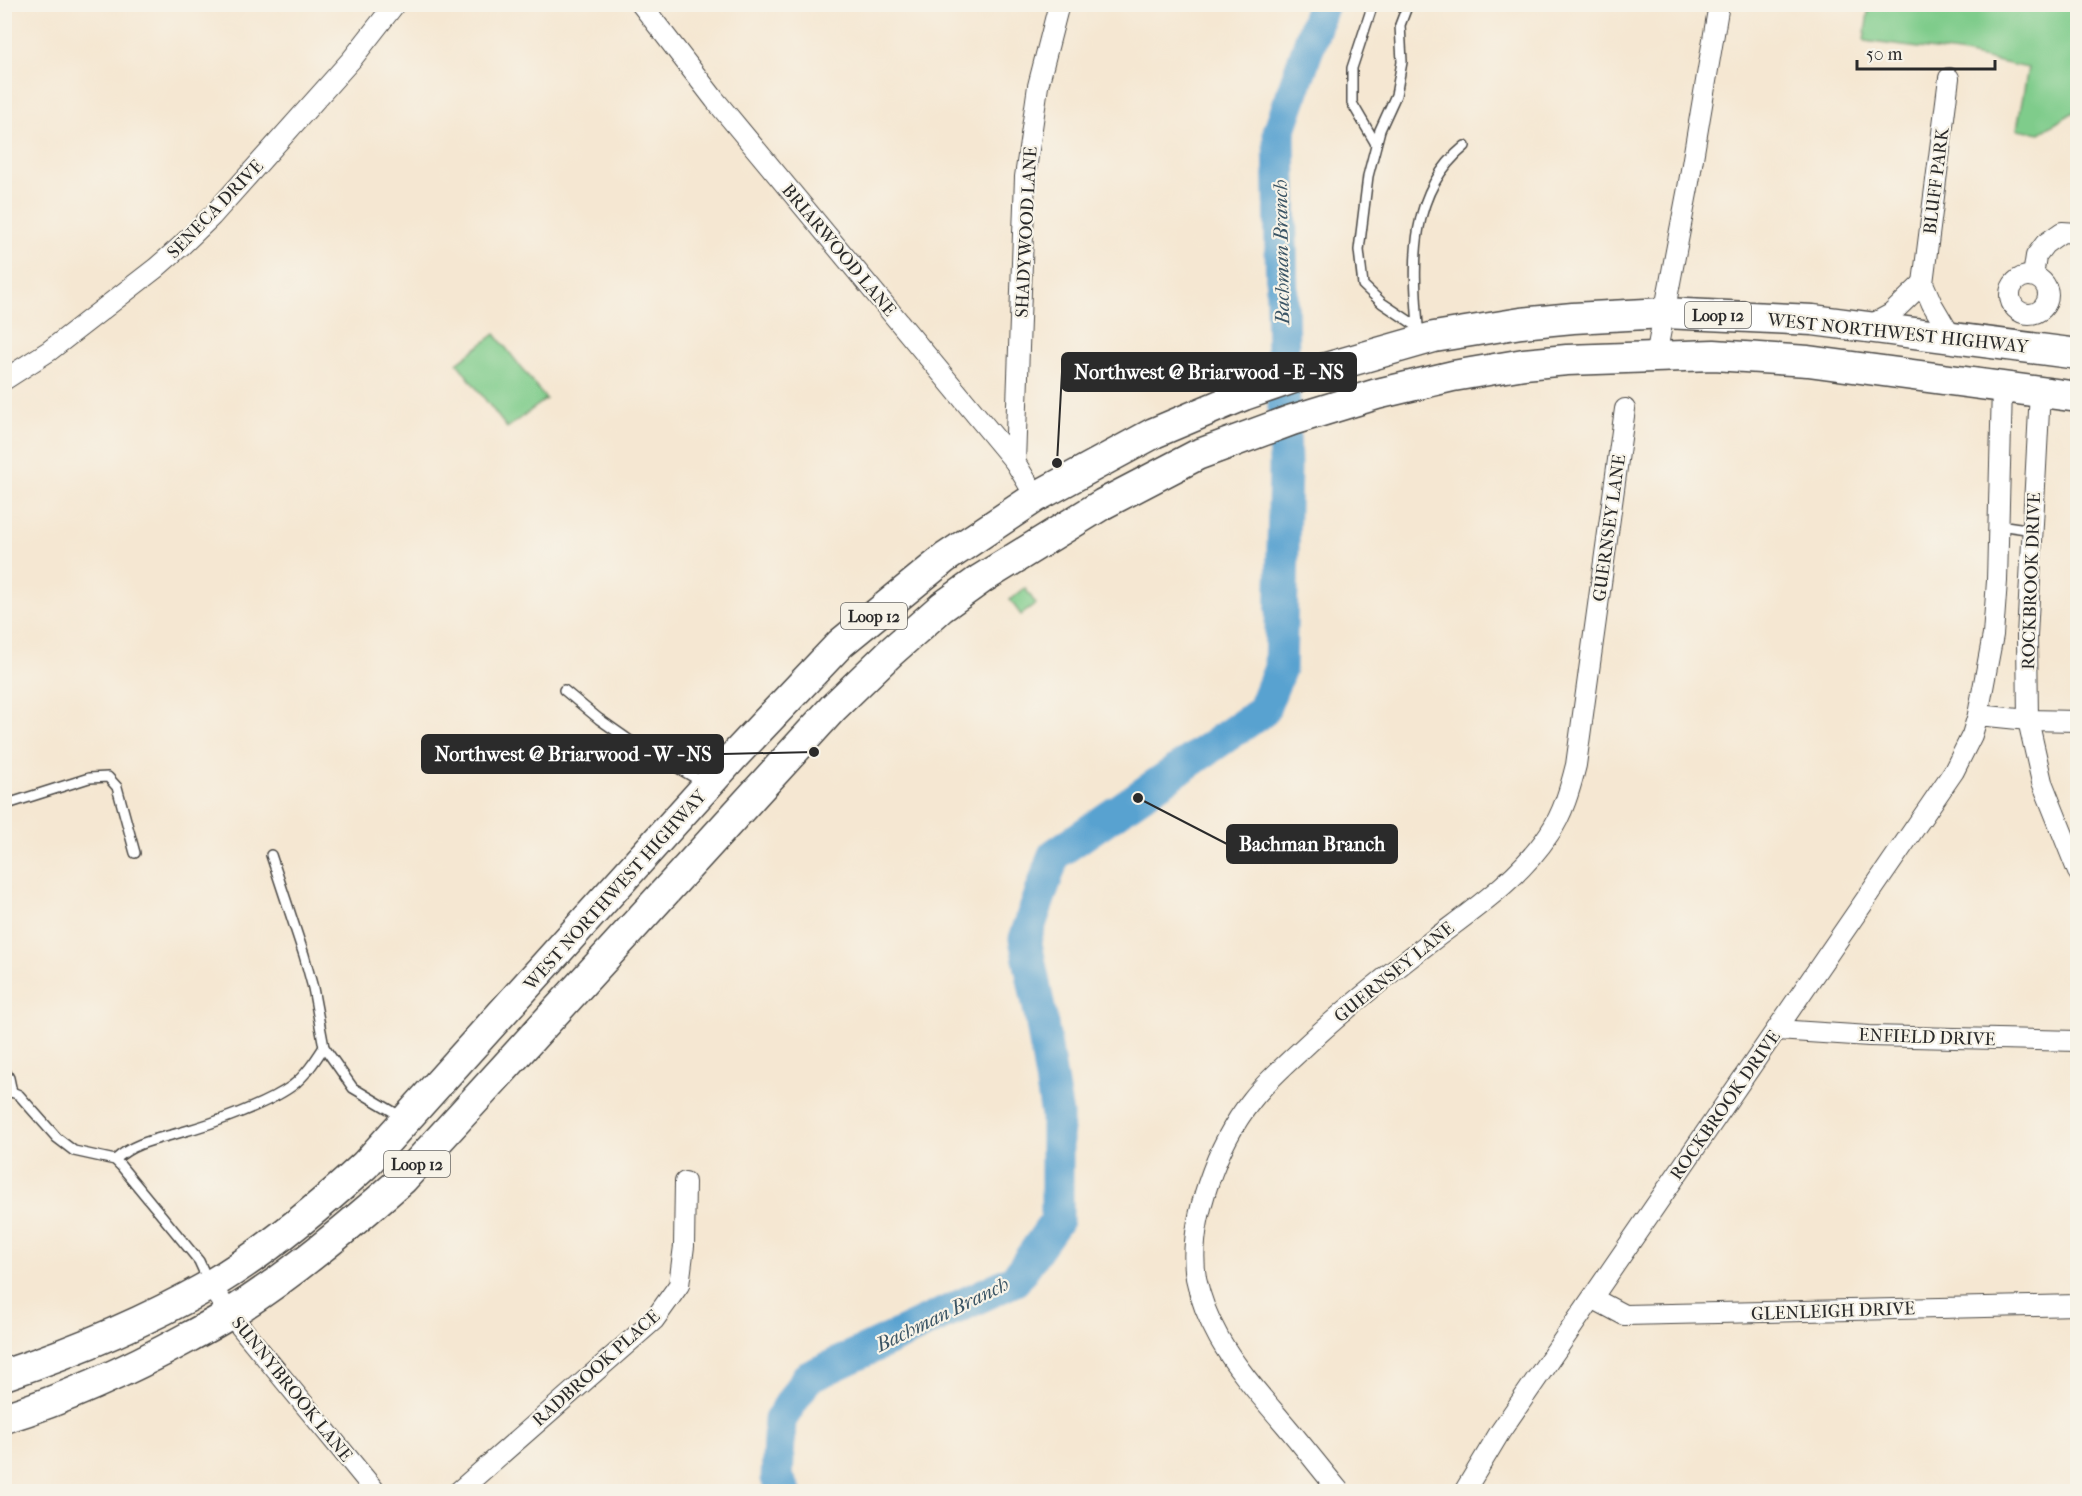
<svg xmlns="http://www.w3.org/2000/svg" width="2082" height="1496" font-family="'IM FELL French Canon',serif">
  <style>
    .green { fill: #7fcc8b; stroke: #557c5b; stroke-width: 1.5 }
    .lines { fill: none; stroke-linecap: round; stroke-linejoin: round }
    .river { stroke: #58a2d0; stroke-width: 33 }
    .lane-casing { stroke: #494744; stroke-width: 12 }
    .street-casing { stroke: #494744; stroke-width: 22 }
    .primary-casing { stroke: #494744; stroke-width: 33 }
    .lane { stroke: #fff; stroke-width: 9 }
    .street { stroke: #fff; stroke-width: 20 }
    .primary { stroke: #fff; stroke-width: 30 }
    .labels { text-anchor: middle; stroke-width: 4.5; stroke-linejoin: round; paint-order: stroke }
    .shield { fill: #f7f3e8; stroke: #686764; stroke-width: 1.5 }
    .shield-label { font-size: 16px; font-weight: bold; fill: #2b2b2b }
    .street-label { font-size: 18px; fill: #2b2b2b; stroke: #f7f3e8 }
    .water-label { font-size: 20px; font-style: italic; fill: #3b5565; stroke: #f7f3e8 }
    .leader { fill: none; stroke: #2b2b2b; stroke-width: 2 }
    .callout-dot { fill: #2b2b2b; stroke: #f7f3e8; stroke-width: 2 }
    .callout { fill: #2b2b2b; stroke: #2b2b2b; stroke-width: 2 }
    .callout-label { font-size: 20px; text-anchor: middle; font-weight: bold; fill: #fff }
  </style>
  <rect width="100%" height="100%" fill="#f7f3e8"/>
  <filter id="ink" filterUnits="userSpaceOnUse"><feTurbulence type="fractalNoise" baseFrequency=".0167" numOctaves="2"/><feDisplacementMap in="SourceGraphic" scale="12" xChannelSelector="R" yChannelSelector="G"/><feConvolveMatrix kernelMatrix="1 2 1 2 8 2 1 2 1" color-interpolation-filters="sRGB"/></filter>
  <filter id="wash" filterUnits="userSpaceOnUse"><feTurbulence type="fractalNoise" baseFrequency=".008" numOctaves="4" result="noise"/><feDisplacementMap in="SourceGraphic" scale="24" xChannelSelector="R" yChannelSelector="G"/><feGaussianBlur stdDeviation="1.35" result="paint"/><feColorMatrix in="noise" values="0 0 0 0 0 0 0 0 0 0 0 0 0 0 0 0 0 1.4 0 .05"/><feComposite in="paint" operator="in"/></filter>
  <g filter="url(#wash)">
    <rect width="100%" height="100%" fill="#f5e7d2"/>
    <g class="green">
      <path d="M1869 5H2077V110L2040 133 2017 129 2028 68 1959 53 1864 41Z"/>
      <path d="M495 334 546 399 507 428 457 363Z"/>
      <path d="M1025 588 1036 604 1021 615 1010 600Z"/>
    </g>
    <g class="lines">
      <path class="river" d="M785 1492 777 1478 780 1420 807 1378 1015 1280 1057 1220V1115L1041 1018 1025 939 1054 855 1263 711 1280 668 1285 467 1279 132 1323 4"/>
    </g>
  </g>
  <g filter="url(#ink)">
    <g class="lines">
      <defs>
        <g id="lane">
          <path d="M1373 4 1352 68V103L1376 144"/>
          <path d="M1408 4 1400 25 1402 62 1396 95 1380 130 1368 176 1359 250 1363 285 1382 303 1427 333"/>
          <path d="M1418 326C1413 261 1409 192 1465 146"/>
          <path d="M1999 525 2033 530"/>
          <path d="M564 690 599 719 629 740 704 783"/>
          <path d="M4 805 89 778 108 777 117 787 135 853"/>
          <path d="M271 855 304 955 313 988 324 1047 353 1088 402 1117"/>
          <path d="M4 1069 9 1078 12 1092"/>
          <path d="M4 1094 12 1092 19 1095 57 1138 74 1151 115 1160 121 1166 199 1261 209 1283"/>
          <path d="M115 1160C134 1142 158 1139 182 1132 212 1124 267 1104 292 1086 306 1075 315 1061 324 1047"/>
        </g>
        <g id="street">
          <path d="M641 4 715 100 1015 462 1036 497"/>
          <path d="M1949 78 1923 283 1932 304 1952 338"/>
          <path d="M2033 276 2036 256 2045 244 2062 232 2078 233"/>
          <circle cx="2029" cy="295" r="19"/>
          <path d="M1867 327 1891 314 1923 283"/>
          <path d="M1656 356 1688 188 1719 4"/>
          <path d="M4 380 49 351 156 268 181 246 212 216 352 59 395 4"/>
          <path d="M2040 392 2027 636 2028 720 2042 782 2078 872"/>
          <path d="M1015 462 1025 177 1038 86 1059 4"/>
          <path d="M1978 715 1993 635 1997 581 2002 388"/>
          <path d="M1777 1030 1869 1036 2078 1041"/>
          <path d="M210 1285 230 1314 376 1492"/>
          <path d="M1594 1299 1624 1315 2078 1305"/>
          <path d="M458 1492 654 1320 679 1285 684 1246 685 1182"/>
          <path d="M1340 1492C1320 1468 1301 1443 1281 1420 1259 1394 1236 1368 1219 1338 1209 1320 1200 1298 1196 1278 1187 1223 1218 1142 1252 1100 1265 1083 1282 1068 1298 1053 1340 1013 1386 976 1433 940 1474 909 1520 878 1549 834 1563 814 1570 789 1576 765L1625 409"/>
          <path d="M1464 1492 1500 1432 1954 771 1972 735 1978 715 2028 720 2078 721"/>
        </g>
        <g id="primary">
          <path d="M4 1375C75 1351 145 1322 210 1285 266 1252 317 1209 365 1165L732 758 841 643 945 558 1036 497 1154 433 1244 395 1305 374 1434 337 1521 323 1573 318 1664 313 1813 320 2078 354"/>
          <path d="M4 1418C68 1398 129 1370 187 1338 202 1330 217 1322 231 1313 293 1274 348 1227 403 1179L833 708 891 652 942 607 981 579 1103 504 1197 455 1292 420 1377 394 1453 376 1524 364 1567 360 1714 355 1808 361 2078 397"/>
        </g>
      </defs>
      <use href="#lane" class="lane-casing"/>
      <use href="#street" class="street-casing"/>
      <use href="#primary" class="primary-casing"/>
      <use href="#lane" class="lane"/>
      <use href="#street" class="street"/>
      <use href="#primary" class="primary"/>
    </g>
  </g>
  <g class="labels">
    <g class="shield">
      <rect x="1685" y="302" width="66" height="26" rx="4.5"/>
      <rect x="841" y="603" width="66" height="26" rx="4.5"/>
      <rect x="384" y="1151" width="66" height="26" rx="4.5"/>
    </g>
    <g class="shield-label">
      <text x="1718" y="321">Loop 12</text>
      <text x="874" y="622">Loop 12</text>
      <text x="417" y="1170">Loop 12</text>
    </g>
    <g class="street-label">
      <text transform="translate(1936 181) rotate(-83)" y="6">BLUFF PARK</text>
      <text transform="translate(215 209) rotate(-46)" y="6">SENECA DRIVE</text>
      <text transform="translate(1026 232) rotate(-87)" y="6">SHADYWOOD LANE</text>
      <text transform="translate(839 250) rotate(50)" y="6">BRIARWOOD LANE</text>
      <text transform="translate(1898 333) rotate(6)" y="6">WEST NORTHWEST HIGHWAY</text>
      <text transform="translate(1609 528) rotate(-82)" y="6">GUERNSEY LANE</text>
      <text transform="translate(2031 581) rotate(-88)" y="6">ROCKBROOK DRIVE</text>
      <text transform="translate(615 890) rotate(-48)" y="6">WEST NORTHWEST HIGHWAY</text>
      <text transform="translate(1394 972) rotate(-39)" y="6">GUERNSEY LANE</text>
      <text transform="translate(1927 1037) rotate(2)" y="6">ENFIELD DRIVE</text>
      <text transform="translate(1725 1105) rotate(-55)" y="6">ROCKBROOK DRIVE</text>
      <text transform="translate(1833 1311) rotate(-2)" y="6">GLENLEIGH DRIVE</text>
      <text transform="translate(596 1368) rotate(-42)" y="6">RADBROOK PLACE</text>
      <text transform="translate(292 1389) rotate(51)" y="6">SUNNYBROOK LANE</text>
    </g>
    <g class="water-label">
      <text transform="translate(1281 252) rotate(-91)" y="7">Bachman Branch</text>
      <text transform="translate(942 1314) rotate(-26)" y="7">Bachman Branch</text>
    </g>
  </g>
  <path class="leader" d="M1057 463L1062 372M814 752L723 754M1138 798L1227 844"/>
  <g class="callout-dot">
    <circle cx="1057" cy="463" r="6"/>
    <circle cx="814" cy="752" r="6"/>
    <circle cx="1138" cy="798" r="6"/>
  </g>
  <g class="callout">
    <rect x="1062" y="353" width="294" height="38" rx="6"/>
    <rect x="422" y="735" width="301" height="38" rx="6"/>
    <rect x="1227" y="825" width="170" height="38" rx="6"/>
  </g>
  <g class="callout-label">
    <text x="1209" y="379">Northwest @ Briarwood - E - NS</text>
    <text x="573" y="761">Northwest @ Briarwood - W - NS</text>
    <text x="1312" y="851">Bachman Branch</text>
  </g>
  <rect width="2082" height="1496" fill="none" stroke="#f7f3e8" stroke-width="24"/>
  <path d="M1857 60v9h138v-9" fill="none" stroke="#2b2b2b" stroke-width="3"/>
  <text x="1866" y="60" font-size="18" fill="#2b2b2b" stroke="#f7f3e8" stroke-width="4.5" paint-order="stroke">50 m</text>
</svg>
